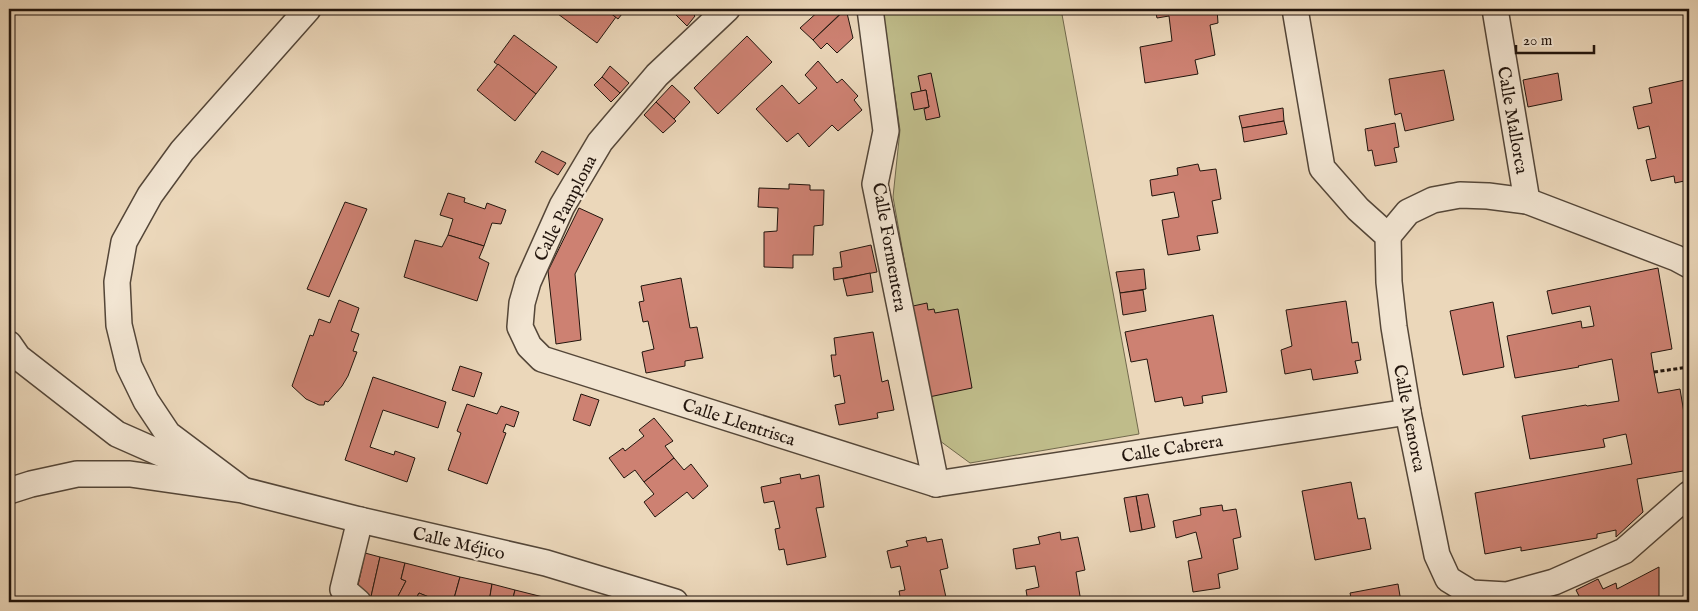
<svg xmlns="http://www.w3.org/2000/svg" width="1698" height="611" font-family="'IM FELL English',serif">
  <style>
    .green { fill: #bfbc8a; stroke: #70684c }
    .building { fill: #cd8172; stroke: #22150d }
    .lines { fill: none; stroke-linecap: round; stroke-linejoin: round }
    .minor-casing { stroke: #544638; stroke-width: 28 }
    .path { stroke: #22150d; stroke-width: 3; stroke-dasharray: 4 2.5; stroke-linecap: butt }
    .minor { stroke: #f2e5d2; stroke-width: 25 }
    .labels { text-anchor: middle; stroke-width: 4.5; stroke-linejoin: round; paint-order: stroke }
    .street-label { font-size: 18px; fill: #22150d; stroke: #f2e5d2 }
  </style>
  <rect width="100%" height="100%" fill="#ebd7ba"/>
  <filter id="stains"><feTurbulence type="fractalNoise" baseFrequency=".004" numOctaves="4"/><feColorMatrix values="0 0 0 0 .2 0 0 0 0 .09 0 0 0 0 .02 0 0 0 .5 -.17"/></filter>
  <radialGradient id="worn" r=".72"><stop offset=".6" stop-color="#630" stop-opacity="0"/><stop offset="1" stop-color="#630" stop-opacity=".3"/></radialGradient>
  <path class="green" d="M882 9H1061L1139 434 970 463 936 438 893 197 900 130Z"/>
  <g class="building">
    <path d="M562 9H605L616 17 597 43 558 14Z"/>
    <path d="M605 9H626L618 19Z"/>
    <path d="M670 9H688L695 16 687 26Z"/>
    <path d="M821 9H840L842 12 813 40 800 28Z"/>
    <path d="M846 9 853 38 837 53 827 43 821 49 813 40Z"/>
    <path d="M1155 9H1217L1218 23 1210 25 1215 55 1195 60 1198 74 1145 83 1140 47 1172 41 1169 16 1157 18Z"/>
    <path d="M514 35 557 67 536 94 494 62Z"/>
    <path d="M747 36 772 62 718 114 694 88Z"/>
    <path d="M818 61 837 83 842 79 858 96 854 100 862 110 838 131 832 125 809 147 798 133 787 142 756 109 782 85 799 104 817 88 805 75Z"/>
    <path d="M498 64 536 94 515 121 477 90Z"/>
    <path d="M610 66 629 83 620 93 602 77Z"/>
    <path d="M1444 70 1454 120 1405 131 1401 113 1395 115 1389 79Z"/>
    <path d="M931 73 940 117 926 120 924 109 929 107 926 90 921 91 918 76Z"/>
    <path d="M1558 73 1562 100 1528 107 1523 80Z"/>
    <path d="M602 77 620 93 611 102 594 85Z"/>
    <path d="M1689 79V180L1675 183 1674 176 1651 181 1646 160 1656 158 1649 126 1638 129 1633 107 1652 103 1649 88Z"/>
    <path d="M672 85 690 102 674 119 656 102Z"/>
    <path d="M926 90 929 107 914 110 911 93Z"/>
    <path d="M656 102 676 121 663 133 644 115Z"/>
    <path d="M1283 108 1284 121 1242 128 1239 116Z"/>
    <path d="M1284 121 1287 134 1244 142 1242 128Z"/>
    <path d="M1395 123 1399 147 1394 148 1397 162 1375 166 1372 150 1368 151 1365 129Z"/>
    <path d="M542 151 566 163 558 175 535 162Z"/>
    <path d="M1198 164 1200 171 1216 169 1221 199 1212 201 1218 233 1197 236 1200 250 1168 255 1162 220 1179 217 1174 192 1152 196 1150 180 1178 175 1177 168Z"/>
    <path d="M789 184 810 185V190H824L823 225 814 226 813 255H793V268L764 267V232L777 231 778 208 758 207 759 188 789 189Z"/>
    <path d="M448 193 465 198 464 202 485 209 487 203 506 210 501 224 492 223 484 246 448 235 453 219 440 215Z"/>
    <path d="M345 202 367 209 329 297 307 289Z"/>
    <path d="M579 208 603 219 575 274 581 340 556 344 548 271Z"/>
    <path d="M448 235 484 246 479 258 489 263 477 301 404 277 415 240 442 247Z"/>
    <path d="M871 245 877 272 834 280 833 268 842 267 840 252Z"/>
    <path d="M1658 268 1672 349 1651 353 1654 372 1658 393 1680 389 1689 443V470L1637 479 1643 512 1616 537V530L1597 534V538L1521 551V547L1485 554 1475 493 1632 464 1626 434 1603 439 1605 447 1530 459 1522 416 1586 405 1587 406 1619 401 1612 359 1578 366 1579 367 1515 378 1507 336 1581 321 1582 328 1594 326 1590 306 1552 314 1547 291Z"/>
    <path d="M1144 269 1146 289 1120 293 1116 272Z"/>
    <path d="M870 273 873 292 847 296 843 279Z"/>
    <path d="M681 278 690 328 697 327 703 358 685 361V366L646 373 642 352 654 349 648 321 643 322 639 302 644 301 641 286Z"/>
    <path d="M1143 290 1146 311 1123 315 1120 293Z"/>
    <path d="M339 300 359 308 351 331 359 334 353 351 357 352 348 376 342 386 328 402 325 401 324 405H319L306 399 292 386 310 335 313 336 319 319 330 323Z"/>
    <path d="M1346 301 1352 343 1358 342 1361 360 1355 361 1358 373 1313 380 1311 369 1285 374 1281 350 1292 346 1286 310Z"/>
    <path d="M1493 302 1504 367 1463 375 1450 311Z"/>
    <path d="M927 303 928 310 934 309 935 313 958 309 972 388 929 397 913 306Z"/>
    <path d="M1213 315 1227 392 1202 396 1203 403 1184 406 1182 397 1155 402 1147 359 1131 362 1125 332Z"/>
    <path d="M873 332 882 382 888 380 894 410 877 413 878 418 839 425 835 405 845 403 840 375 834 377 831 355H836L834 338Z"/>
    <path d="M460 366 482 373 474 397 452 390Z"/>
    <path d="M373 377 446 402 438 428 383 410 370 447 394 455 395 451 415 458 407 482 345 460Z"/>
    <path d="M581 394 599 400 590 426 573 420Z"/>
    <path d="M467 404 497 414 501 406 519 412 514 427 506 424 503 432 506 433 487 484 448 470 461 433 457 431Z"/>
    <path d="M654 418 673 441 665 446 674 458 644 482 635 470 624 478 609 458 623 448 625 451 644 436 639 430Z"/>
    <path d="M674 458 684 470 691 464 708 486 693 499 687 492 655 517 644 502 654 494 644 482Z"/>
    <path d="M800 474 801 479 819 475 824 507 816 508 826 557 787 565 784 549 779 550 775 529 780 528 774 501 764 503 761 487 781 483 780 478Z"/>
    <path d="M1351 482 1358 519 1365 518 1371 549 1315 560 1302 491Z"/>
    <path d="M1148 494 1155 527 1142 530 1136 496Z"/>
    <path d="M1136 496 1142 530 1130 532 1124 498Z"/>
    <path d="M1222 505 1223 511 1236 509 1241 537 1233 539 1238 569 1218 574 1220 588 1193 592 1188 561 1202 558 1196 532 1176 538 1173 521 1201 515 1200 508Z"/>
    <path d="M1060 532 1061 540 1078 537 1085 570 1076 572 1081 602H1028L1026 590 1039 587 1035 566 1016 569 1013 549 1040 544 1038 537Z"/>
    <path d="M926 537 927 542 942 539 948 568 940 570 947 602H901L899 591 905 590 900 566 891 568 887 551 908 546 906 541Z"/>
    <path d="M365 553 380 557 370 601 357 590Z"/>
    <path d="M380 557 405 563 401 579 406 581 395 602 370 601Z"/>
    <path d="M405 563 460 577 453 602H440L419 593 414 602H395L406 581 401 579Z"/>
    <path d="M1659 567V602H1582L1576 590 1598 579 1603 589 1616 583 1617 589Z"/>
    <path d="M460 577 492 584 489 602H453Z"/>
    <path d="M492 584 515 590 512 602H489Z"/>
    <path d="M1398 584 1401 602H1352L1350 593Z"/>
    <path d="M515 590 539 596 538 602H512Z"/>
    <path d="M419 593 439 601 414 602Z"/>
    <path d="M539 596 559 601V602H538Z"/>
  </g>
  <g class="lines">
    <defs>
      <g id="minor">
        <path d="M727 9 657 75 600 142 562 206 528 282 522 303 520 327 529 346 542 359 936 484 1408 412"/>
        <path d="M870 9 886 131 875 184 936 484"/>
        <path d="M1295 9 1322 168 1358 209 1388 236 1389 282 1394 327 1408 412 1437 555 1448 579 1471 593 1507 595 1554 582 1624 551 1689 494"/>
        <path d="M1495 9 1527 201"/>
        <path d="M1388 236 1408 212 1433 200 1460 195 1488 196 1527 201 1676 258 1689 265"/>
        <path d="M9 344 18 357 117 434 203 472"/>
        <path d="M240 488 168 434 146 401 129 366 119 325 117 282 124 242 150 195 182 151 308 9"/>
        <path d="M9 491 31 484 77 474H130L242 490 360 520 546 563 675 602"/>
        <path d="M358 602 343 589 360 520"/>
      </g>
    </defs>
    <use href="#minor" class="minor-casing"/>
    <g class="path">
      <path d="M1654 372 1689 367"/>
      <path d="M701 600 708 602"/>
    </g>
    <use href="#minor" class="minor"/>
  </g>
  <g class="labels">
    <g class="street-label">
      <text transform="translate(1513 120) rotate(80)" y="6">Calle Mallorca</text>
      <text transform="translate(565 208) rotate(-63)" y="6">Calle Pamplona</text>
      <text transform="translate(890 247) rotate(80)" y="6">Calle Formentera</text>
      <text transform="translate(1410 418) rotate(79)" y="6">Calle Menorca</text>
      <text transform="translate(739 422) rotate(18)" y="6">Calle Llentrisca</text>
      <text transform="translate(1172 448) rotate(-9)" y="6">Calle Cabrera</text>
      <text transform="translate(459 543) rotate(13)" y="6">Calle Méjico</text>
    </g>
  </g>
  <rect width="1698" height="611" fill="none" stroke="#ebd7ba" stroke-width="30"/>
  <rect x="10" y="10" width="1678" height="591" fill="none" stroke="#22150d" stroke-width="2.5"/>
  <rect x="15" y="15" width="1668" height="581" fill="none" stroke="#22150d"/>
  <path d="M1516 45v8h78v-8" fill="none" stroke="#22150d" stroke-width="2.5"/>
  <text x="1523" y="45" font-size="15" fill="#22150d" stroke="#f2e5d2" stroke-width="4" paint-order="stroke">20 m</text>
  <rect width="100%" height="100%" filter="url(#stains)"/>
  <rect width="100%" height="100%" fill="url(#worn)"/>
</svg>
